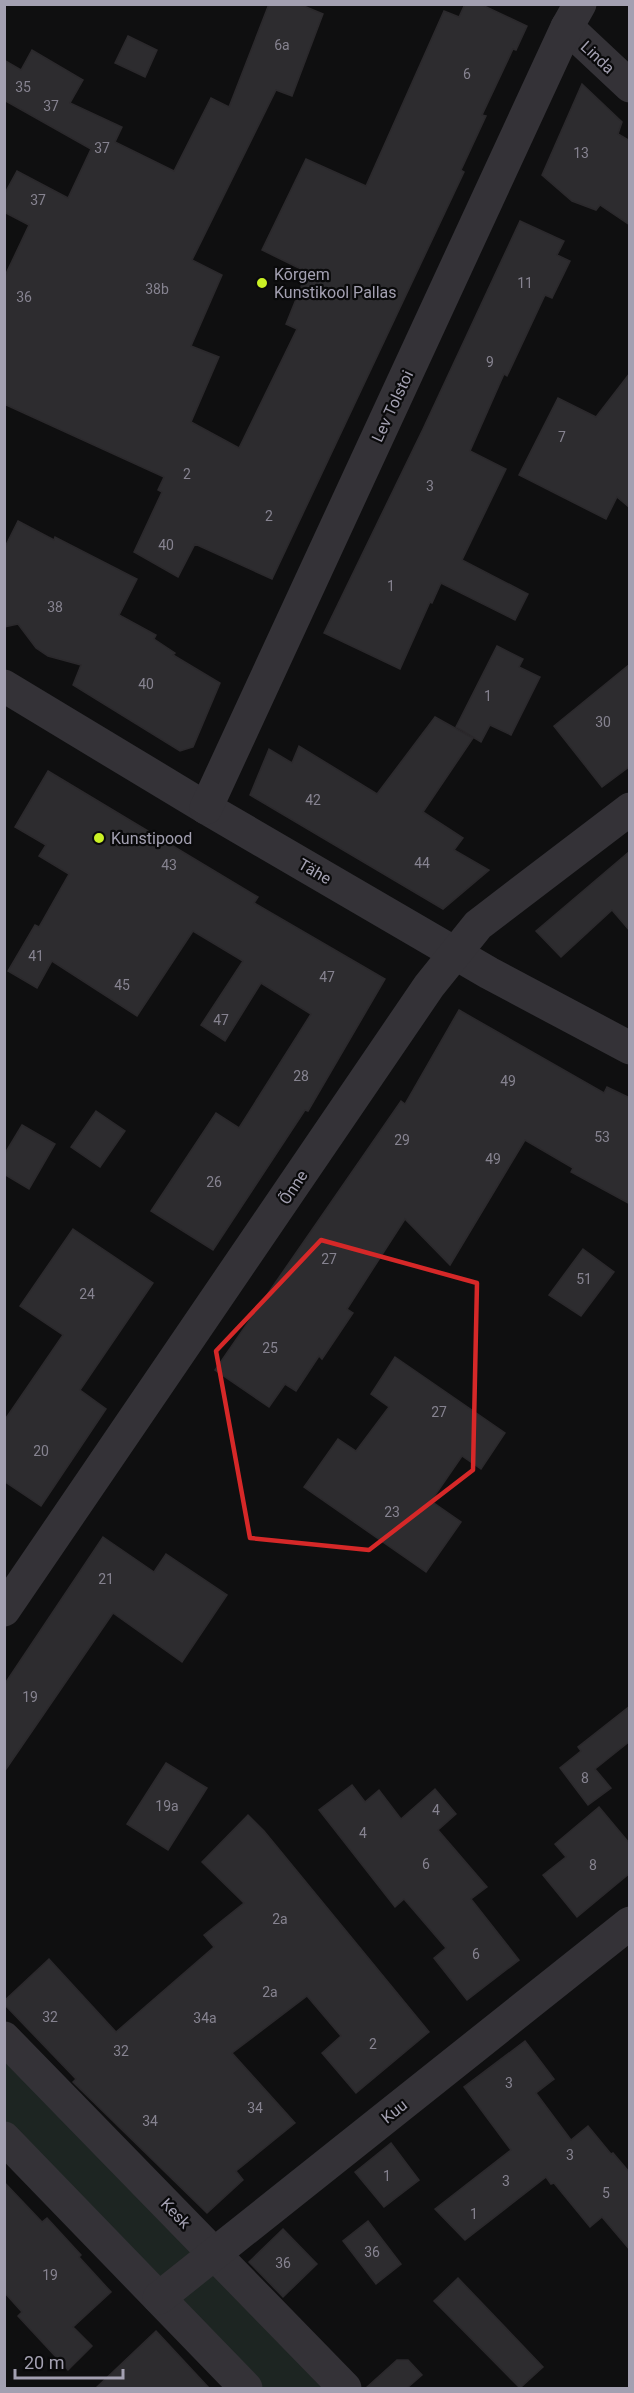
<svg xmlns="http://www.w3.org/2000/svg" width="634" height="2393" font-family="Roboto,sans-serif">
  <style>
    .green { fill: #1d2522 }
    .building { fill: #2d2c2f; stroke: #2b292c; stroke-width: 1.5 }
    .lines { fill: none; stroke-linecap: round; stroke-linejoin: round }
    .minor { stroke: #343237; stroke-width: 33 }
    .marked { fill: none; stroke: #d62828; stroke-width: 4.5; stroke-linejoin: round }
    .poi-dot { fill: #cbf125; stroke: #0a0a0b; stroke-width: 2 }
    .labels { text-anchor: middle; stroke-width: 4.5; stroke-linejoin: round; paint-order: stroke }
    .number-label { font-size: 14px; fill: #868390 }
    .street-label { font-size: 16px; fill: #a3a0b1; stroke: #0a0a0b }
    .poi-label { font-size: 16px; fill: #a3a0b1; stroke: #0a0a0b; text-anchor: start }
  </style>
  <rect width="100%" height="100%" fill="#0f0f10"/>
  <path class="green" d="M4 2038 345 2388H246L5 2138Z"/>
  <g class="building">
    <path d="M269 4H299L323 14 292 96 276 90 192 260 222 275 191 346 219 357 191 422 239 448 297 329 286 324 307 272 262 250 306 159 366 186 444 11 459 17 465 4H480L527 26 516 50 513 49 482 115 486 116 461 170 464 172 272 579 195 544 178 577 134 552 162 492 158 490 164 477 4 404V278L29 225 4 212V195L17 171 68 198 91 149 4 100V60L21 70 32 50 83 80 70 103 122 127 115 142 174 171 211 98 229 107Z"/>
    <path d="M128 36 157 50 145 77 115 63Z"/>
    <path d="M582 84 622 122 618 134 630 141V225L600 205 596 210 572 201 542 175Z"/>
    <path d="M520 221 564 241 557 255 570 261 552 298 545 295 507 376 504 374 470 451 506 469 462 560 528 594 515 620 441 583 432 603 430 602 400 669 324 633 423 429Z"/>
    <path d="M630 373V508L617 497 606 519 519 475 558 398 596 417Z"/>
    <path d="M18 521 54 540 55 537 137 579 119 615 156 635 154 639 175 653 173 655 220 683 193 747 180 751 73 685 81 665 48 656 36 648 18 624 4 627V549Z"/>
    <path d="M497 646 523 659 519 667 540 677 511 735 490 725 481 742 456 727Z"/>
    <path d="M630 664V766L602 787 554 726Z"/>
    <path d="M435 717 473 738 423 812 463 838 454 850 489 870 443 909 250 795 269 749 292 763 299 746 377 794Z"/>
    <path d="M48 771 258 897 254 903 385 979 308 1111 305 1110 213 1250 151 1211 216 1113 239 1128 311 1014 261 983 225 1041 201 1025 243 961 193 931 137 1016 52 961 37 988 8 971 35 925 39 927 69 874 39 856 46 845 15 827Z"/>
    <path d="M630 851V931L612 910 561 957 536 931Z"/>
    <path d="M459 1010 604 1093 607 1087 630 1098V1204L571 1172 573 1168 525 1140 450 1265 405 1219 347 1309 353 1313 322 1359 319 1356 296 1391 285 1384 269 1407 215 1370 401 1101 405 1104Z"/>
    <path d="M96 1111 125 1131 100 1167 71 1147Z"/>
    <path d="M22 1125 55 1144 29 1189 4 1174V1155Z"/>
    <path d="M73 1229 153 1283 80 1390 106 1409 41 1506 4 1481V1421L63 1335 20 1306Z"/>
    <path d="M583 1249 614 1272 581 1316 549 1295Z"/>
    <path d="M395 1357 505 1433 481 1469 462 1456 431 1501 461 1522 426 1572 304 1487 338 1439 356 1451 389 1407 371 1394Z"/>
    <path d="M103 1537 154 1572 166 1554 227 1595 182 1662 113 1613 4 1772V1685Z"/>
    <path d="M630 1706V1741L595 1769 611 1788 588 1805 560 1768 581 1751 578 1747Z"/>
    <path d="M166 1763 207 1788 168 1850 127 1824Z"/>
    <path d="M352 1785 365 1802 379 1790 401 1819 435 1789 456 1814 438 1830 487 1887 471 1899 519 1960 467 2000 434 1958 446 1948 404 1899 395 1907 319 1810Z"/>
    <path d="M599 1807 630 1844V1873L577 1917 543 1875 566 1857 555 1844Z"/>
    <path d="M248 1815 264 1831 429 2032 356 2093 322 2053 341 2036 307 1996 232 2053 295 2123 236 2171 243 2180 207 2213 73 2082 76 2079 4 2004V2001L49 1959 116 2032 214 1947 204 1935 244 1903 202 1862Z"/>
    <path d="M525 2041 554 2079 536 2093 571 2140 588 2126 611 2154 613 2153 630 2173V2250L602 2217 590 2227 554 2183 551 2184 546 2177 465 2240 435 2209 511 2150 464 2087Z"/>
    <path d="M391 2143 419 2180 384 2207 355 2172Z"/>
    <path d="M4 2182 42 2222 47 2218 81 2255 79 2257 111 2292 73 2327 92 2346 68 2370 18 2316 22 2312 4 2292Z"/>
    <path d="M368 2221 401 2264 376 2284 343 2241Z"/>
    <path d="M283 2229 317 2264 283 2297 249 2262Z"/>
    <path d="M458 2278 543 2367 520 2388 434 2301Z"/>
    <path d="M156 2331 209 2388H96Z"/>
    <path d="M397 2360H408L422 2375 407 2388H366Z"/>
  </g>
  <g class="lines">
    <g class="minor">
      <path d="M567 27 630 86"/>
      <path d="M4 686 206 808 489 973 630 1048"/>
      <path d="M206 808 567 27 580 4"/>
      <path d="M4 1610 429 986 478 925 630 809"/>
      <path d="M4 2038 345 2388"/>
      <path d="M4 2138 246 2388"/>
      <path d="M159 2298 630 1923"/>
    </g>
  </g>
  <path class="marked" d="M321 1240 477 1283 473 1470 369 1550 250 1538 216 1351Z"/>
  <g class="poi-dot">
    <circle cx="262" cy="283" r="6"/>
    <circle cx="99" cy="838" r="6"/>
  </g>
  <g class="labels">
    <g class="number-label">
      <text x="282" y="50">6a</text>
      <text x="467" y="79">6</text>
      <text x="23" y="92">35</text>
      <text x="51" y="111">37</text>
      <text x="102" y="153">37</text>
      <text x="581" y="158">13</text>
      <text x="38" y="205">37</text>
      <text x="525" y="288">11</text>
      <text x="157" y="294">38b</text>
      <text x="24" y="302">36</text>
      <text x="490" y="367">9</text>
      <text x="562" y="442">7</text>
      <text x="187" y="479">2</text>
      <text x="430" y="491">3</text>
      <text x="269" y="521">2</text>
      <text x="166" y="550">40</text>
      <text x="391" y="591">1</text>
      <text x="55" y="612">38</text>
      <text x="146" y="689">40</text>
      <text x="488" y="701">1</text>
      <text x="603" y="727">30</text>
      <text x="313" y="805">42</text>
      <text x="422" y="868">44</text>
      <text x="169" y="870">43</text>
      <text x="36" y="961">41</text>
      <text x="327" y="982">47</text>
      <text x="122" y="990">45</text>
      <text x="221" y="1025">47</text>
      <text x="301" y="1081">28</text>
      <text x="508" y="1086">49</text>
      <text x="602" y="1142">53</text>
      <text x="402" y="1145">29</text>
      <text x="493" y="1164">49</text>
      <text x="214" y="1187">26</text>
      <text x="329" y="1264">27</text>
      <text x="584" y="1284">51</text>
      <text x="87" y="1299">24</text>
      <text x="270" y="1353">25</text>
      <text x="439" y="1417">27</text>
      <text x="41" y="1456">20</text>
      <text x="392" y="1517">23</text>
      <text x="106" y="1584">21</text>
      <text x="30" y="1702">19</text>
      <text x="585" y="1783">8</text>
      <text x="167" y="1811">19a</text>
      <text x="436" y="1815">4</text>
      <text x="363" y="1838">4</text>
      <text x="426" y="1869">6</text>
      <text x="593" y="1870">8</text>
      <text x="280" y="1924">2a</text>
      <text x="476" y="1959">6</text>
      <text x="270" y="1997">2a</text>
      <text x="50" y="2022">32</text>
      <text x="205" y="2023">34a</text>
      <text x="373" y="2049">2</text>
      <text x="121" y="2056">32</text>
      <text x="509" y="2088">3</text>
      <text x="255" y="2113">34</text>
      <text x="150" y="2126">34</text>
      <text x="570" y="2160">3</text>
      <text x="387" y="2181">1</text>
      <text x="506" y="2186">3</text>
      <text x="606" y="2198">5</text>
      <text x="474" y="2219">1</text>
      <text x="372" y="2257">36</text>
      <text x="283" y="2268">36</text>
      <text x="50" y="2280">19</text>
    </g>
    <g class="street-label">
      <text transform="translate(598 57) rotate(43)" y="6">Linda</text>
      <text transform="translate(392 406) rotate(-65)" y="6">Lev Tolstoi</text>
      <text transform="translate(315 871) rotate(30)" y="6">Tähe</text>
      <text transform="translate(293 1187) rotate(-56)" y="6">Õnne</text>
      <text transform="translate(394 2111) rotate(-39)" y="6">Kuu</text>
      <text transform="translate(176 2213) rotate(46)" y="6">Kesk</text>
    </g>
    <g class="poi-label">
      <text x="274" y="280">Kõrgem<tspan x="274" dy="18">Kunstikool Pallas</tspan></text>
      <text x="111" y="844">Kunstipood</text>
    </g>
  </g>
  <rect width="634" height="2393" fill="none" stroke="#a3a0b1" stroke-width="12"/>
  <path d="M15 2369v9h108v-9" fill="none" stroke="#a3a0b1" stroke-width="3"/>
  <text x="24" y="2369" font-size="18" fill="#a3a0b1" stroke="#0a0a0b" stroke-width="4.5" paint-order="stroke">20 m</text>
</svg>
